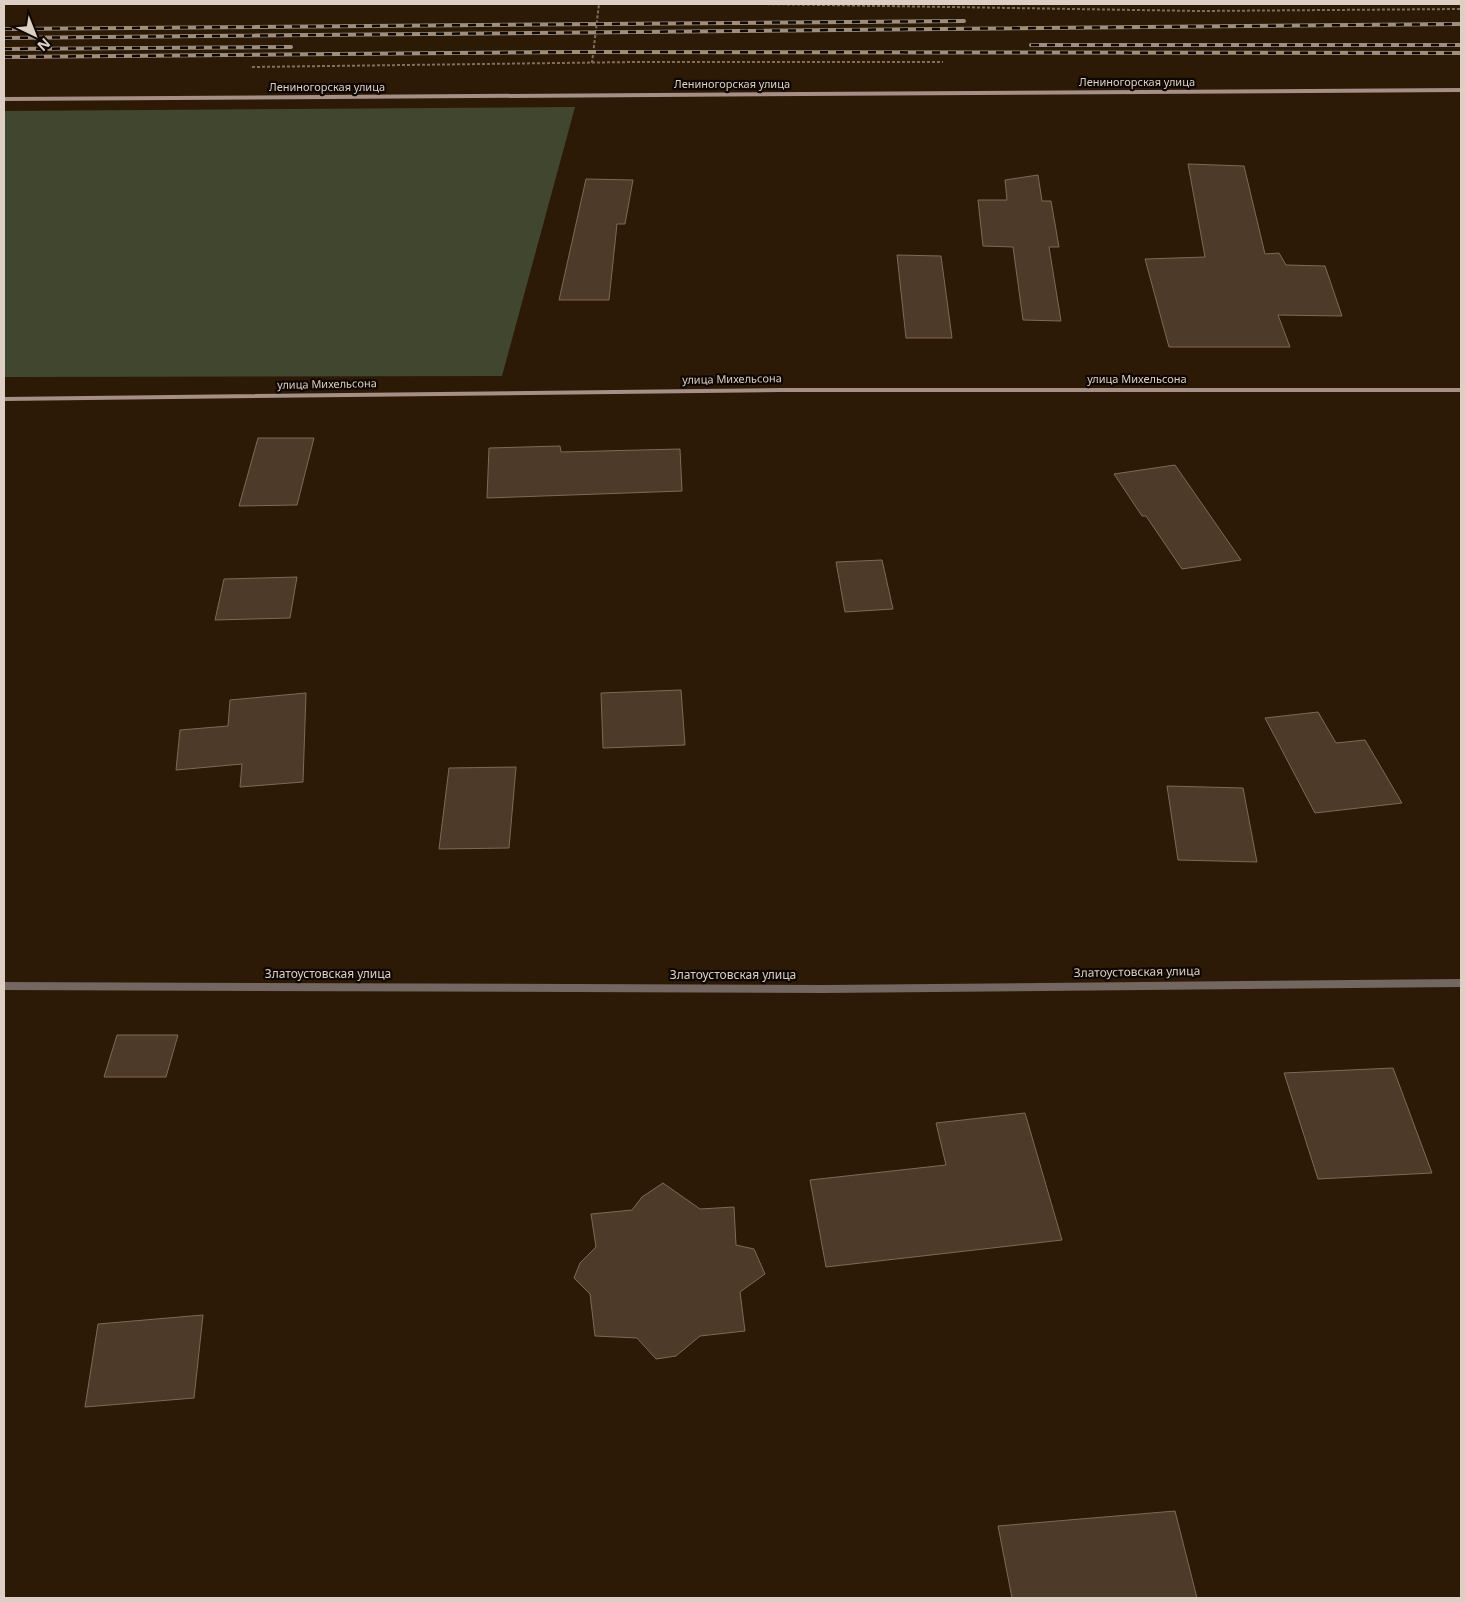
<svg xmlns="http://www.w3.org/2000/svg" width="1465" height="1602" font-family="'Noto Sans',sans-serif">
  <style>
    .green { fill: #41472f }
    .building { fill: #4e3a28; stroke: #816954 }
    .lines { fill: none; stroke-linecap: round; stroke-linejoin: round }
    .path { stroke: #806f5f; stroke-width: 2; stroke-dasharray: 3 2; stroke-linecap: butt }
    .street { fill: #746661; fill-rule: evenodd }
    .secondary { fill: #a68f87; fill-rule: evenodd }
    .rail-casing { stroke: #9e8e7f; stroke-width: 4 }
    .rail { stroke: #0f0702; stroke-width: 2.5; stroke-dasharray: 8; stroke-linecap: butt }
    .labels { text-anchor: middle; stroke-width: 4.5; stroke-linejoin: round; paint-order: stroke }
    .far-street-label { font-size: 11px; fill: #ddcfc3; stroke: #0f0702 }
    .street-label { font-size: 12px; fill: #ddcfc3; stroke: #0f0702 }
  </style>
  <rect width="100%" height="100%" fill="#2d1a06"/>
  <path class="green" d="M575 107 502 376 4 377V111Z"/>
  <g class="building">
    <path d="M1188 164 1244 166 1265 254 1279 253 1286 265 1325 266 1342 316 1278 315 1290 347H1169L1145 259 1205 257Z"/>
    <path d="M1038 175 1042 201H1051L1059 247H1049L1061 321 1023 320 1013 247 983 246 978 200H1007L1005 180Z"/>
    <path d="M586 179 633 180 625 224H617L609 300H559Z"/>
    <path d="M897 255 941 256 952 338H906Z"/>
    <path d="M258 438H314L297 505 239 506Z"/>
    <path d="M560 446 561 452 680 449 682 491 487 498 489 448Z"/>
    <path d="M1175 465 1241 560 1182 569 1146 516H1142L1114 474Z"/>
    <path d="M882 560 893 609 845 612 836 562Z"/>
    <path d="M297 577 290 618 215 620 224 579Z"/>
    <path d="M681 690 685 745 603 748 601 693Z"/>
    <path d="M306 693 303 782 240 787 242 764 176 770 180 730 228 726 230 700Z"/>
    <path d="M1318 712 1336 743 1365 740 1402 803 1315 813 1265 718Z"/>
    <path d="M516 767 509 848 439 849 449 768Z"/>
    <path d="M1167 786 1243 788 1257 862 1178 860Z"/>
    <path d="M117 1035H178L166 1077H104Z"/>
    <path d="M1393 1068 1432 1173 1318 1179 1284 1073Z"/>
    <path d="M1025 1113 1062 1240 826 1267 810 1180 946 1165 936 1123Z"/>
    <path d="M663 1183 700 1209 734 1207 736 1245 754 1249 765 1274 740 1292 745 1331 700 1336 676 1356 656 1359 637 1338 595 1336 590 1294 574 1278 580 1263 596 1247 591 1214 632 1210 642 1197Z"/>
    <path d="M203 1315 194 1398 85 1407 98 1324Z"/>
    <path d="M1175 1511 1197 1598H1012L998 1526Z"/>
  </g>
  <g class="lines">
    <g class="path">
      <path d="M762 4 1199 11 1461 9"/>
      <path d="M592 63 599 4"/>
      <path d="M252 67 635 62H943"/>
    </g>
    <path class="street" d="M1461 979V987L824 993 4 990V982L824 985Z"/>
    <g class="secondary">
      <path d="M1461 88V92L4 101V97Z"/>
      <path d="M780 388H1461V392H780L4 401V397Z"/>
    </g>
    <defs>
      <g id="rail">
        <path d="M4 29 964 21"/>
        <path d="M4 38 1461 24"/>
        <path d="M1031 45H1461"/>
        <path d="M4 49 291 47"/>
        <path d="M4 57 576 52 1461 53"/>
      </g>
    </defs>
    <use href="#rail" class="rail-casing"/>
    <use href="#rail" class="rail"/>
  </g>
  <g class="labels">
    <g class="far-street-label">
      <text x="1137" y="86">Лениногорская улица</text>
      <text x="732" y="88">Лениногорская улица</text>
      <text x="327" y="91">Лениногорская улица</text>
      <text transform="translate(732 379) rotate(-1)" y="4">улица Михельсона</text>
      <text x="1137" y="383">улица Михельсона</text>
      <text transform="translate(327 384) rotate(-1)" y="4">улица Михельсона</text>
    </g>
    <g class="street-label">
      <text transform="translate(1137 972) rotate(-1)" y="4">Златоустовская улица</text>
      <text x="328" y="978">Златоустовская улица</text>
      <text x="733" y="979">Златоустовская улица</text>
    </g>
  </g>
  <rect width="1465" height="1602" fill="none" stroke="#ddcfc3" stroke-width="10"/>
  <g transform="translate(35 35) rotate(137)" stroke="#0f0702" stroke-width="4" paint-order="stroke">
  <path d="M0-4L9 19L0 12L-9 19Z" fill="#ddcfc3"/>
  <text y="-8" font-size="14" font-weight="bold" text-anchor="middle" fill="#ddcfc3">N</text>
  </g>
</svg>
